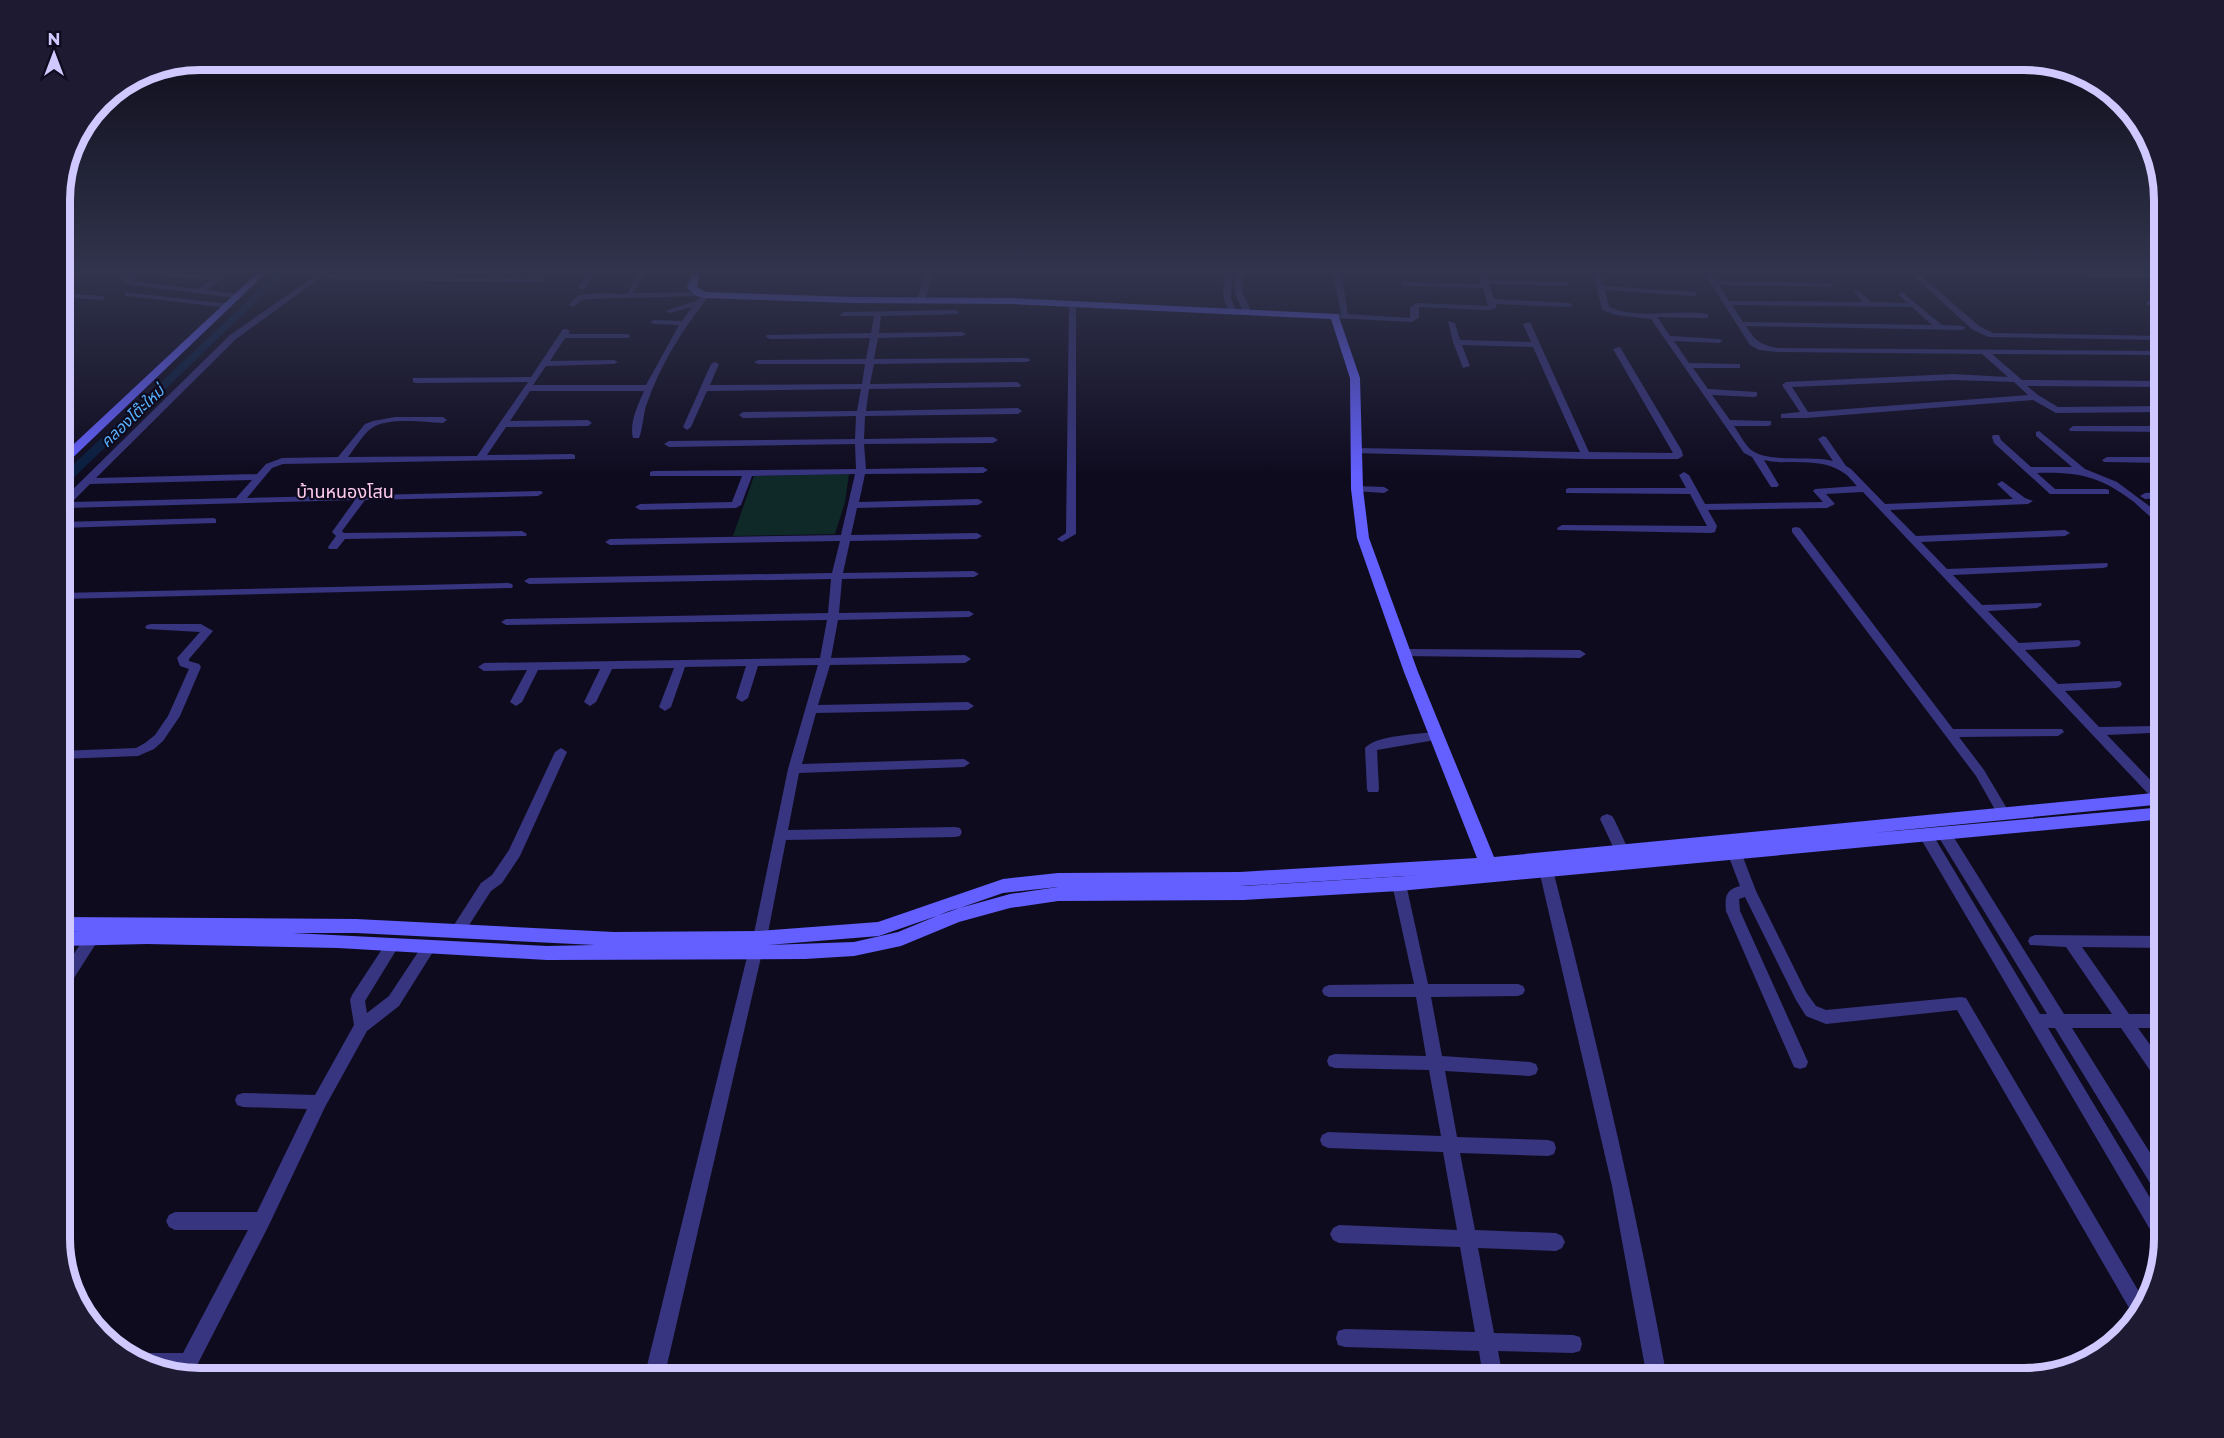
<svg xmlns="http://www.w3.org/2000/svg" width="2224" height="1438" font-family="Montserrat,'Noto Sans Thai',sans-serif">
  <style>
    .green { fill: #0e2928 }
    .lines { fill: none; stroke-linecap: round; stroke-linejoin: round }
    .canal { fill: #091e40; fill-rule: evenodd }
    .street { fill: #37357f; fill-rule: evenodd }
    .secondary { fill: #6360ff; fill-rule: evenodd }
    .labels { text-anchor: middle; stroke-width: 4.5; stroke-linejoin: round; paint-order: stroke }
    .far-water-label { font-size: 16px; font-style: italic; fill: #57b2ff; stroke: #0f0b1f }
    .far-quarter-label { font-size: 18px; fill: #ffcbec; stroke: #0f0b1f }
    .rim { fill: none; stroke: #cfc9ff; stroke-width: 8 }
  </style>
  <rect width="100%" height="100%" fill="#0f0b1f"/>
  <path class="green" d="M849 474 845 502 835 534 733 536 754 476Z"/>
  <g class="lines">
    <path class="canal" d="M277 273H286L64 487H60V477Z"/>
    <g class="street">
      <path d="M132 273H140L132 281 198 289 211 280 164 277 160 275 171 273 218 276 222 278 221 280 206 290 238 294 242 296 238 298 123 284V280Z"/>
      <path d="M319 273H327L236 339 96 478 257 474 266 464 282 458 338 457 365 424 373 421 395 417H443L447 420 443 423C424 422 388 417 372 428 363 434 355 448 348 457L477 456 528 382 416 383 413 382V378L531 377 563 329H566L570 331 568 334H627L631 336 627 338H565L550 361 614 360 618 362 614 364 546 366 533 385H646L679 325 654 324 650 322 654 320 682 321 692 307 669 313 665 311 696 301 701 296 586 299 581 301 573 307 569 305C570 304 574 298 576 297 586 291 614 294 627 294L638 273H645L633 293 699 292 710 295C683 328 660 365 646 406 643 416 643 428 639 438H633C629 423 638 405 644 391H530L510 421 588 420 592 423 588 426 506 427 487 455 572 454 575 455V459L283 464 272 468 247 498 541 491 543 493 538 496 365 500 342 531 344 533 522 531 527 534 526 536 345 539 337 549H329L328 547 336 536 332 532 355 500 66 508 60 510V502L230 335ZM252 480 236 498 72 502 90 484Z"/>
      <path d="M542 273H549L543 282 533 283 328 279 324 277 328 275 533 279 538 278Z"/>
      <path d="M589 273H596L585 289H579L578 287Z"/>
      <path d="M925 273H933L925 300 921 302 917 300Z"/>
      <path d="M1224 273H1232L1231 299 1236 310 1232 312C1220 304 1224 287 1224 273Z"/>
      <path d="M1234 273H1242L1243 294 1251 311 1250 313H1244L1235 294Z"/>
      <path d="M1333 273H1341L1348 314 1410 318V307L1417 303 1488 306 1483 288 1404 286 1400 284 1404 282 1481 284 1477 273H1485L1487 280 1567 282 1568 284 1564 286 1489 284 1494 299 1569 303 1573 305 1569 307 1496 304V308L1490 310 1419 307V317L1412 322 1335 318H1332V314H1341Z"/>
      <path d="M1593 273H1601L1604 286 1696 292V296H1693L1605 290 1609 307C1639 320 1675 309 1708 314V318H1705L1657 317 1670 336 1719 339 1723 341 1719 343 1674 341 1689 363 1740 364V368H1693L1708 389 1757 392V396L1754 397 1712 395 1730 420 1771 421V425L1768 426H1734C1739 433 1744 443 1750 449 1767 464 1811 455 1833 461L1818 439 1823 436 1826 437 1846 466 1851 469 1885 504 2013 499 1997 484 2002 481 2025 498 2033 501 2028 504 1890 510 1916 536 2065 530 2070 533 2065 536 1921 542 1947 569 2107 563 2108 565 2107 567 2103 568 1953 575 1982 605 2041 603 2042 605 2037 608 1988 611 2019 643 2079 640 2081 643 2079 646 2075 647 2025 650 2058 684 2120 681 2122 684 2120 687 2116 688 2065 691 2099 727 2155 726 2157 729 2155 732 2151 733 2107 735 2164 794V801H2155L1863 492 1826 494 1835 504 1827 508 1708 510 1717 526 1715 532 1711 533 1558 530 1557 528 1562 525 1707 526 1690 494 1566 493V489L1569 488H1686L1679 475 1684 472 1689 475 1705 504 1823 502 1813 491 1815 489 1857 486C1853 482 1849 476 1844 473 1821 456 1789 466 1764 460L1779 485 1777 487H1771L1752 457 1744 453 1651 319 1616 315 1602 310Z"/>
      <path d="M1704 273H1711L1716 281 1830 283 1834 285 1830 287 1719 285 1729 301 1863 302 1854 292 1858 290 1871 302 1907 303 1898 294 1902 292 1942 325 1962 326 1966 328 1962 330 1746 326C1755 341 1761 345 1778 348L2164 351V355L1992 354 2022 380 2164 381V387L2027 386 2038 395 2058 407 2164 406V412L2056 413 2033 400 1806 418H1781V414L1800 412 1782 385 1786 382 1953 374 2008 377 1982 354 1778 352 1759 350 1750 345ZM1732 305 1912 307 1932 325 1743 322ZM1953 380 2014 382 2028 395 1808 412 1792 387Z"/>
      <path d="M1910 273H1918L1979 326 1993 333 2164 336V340L1989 337 1973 330Z"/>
      <path d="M2084 273 2164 274V278L2086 277 2082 275Z"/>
      <path d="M125 292 228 304 232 306 228 308 128 296H125Z"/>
      <path d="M60 293 102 296 106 298 102 300 60 297Z"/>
      <rect x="2147" y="301" width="17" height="4"/>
      <path d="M1069 302 1076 304V534L1062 542 1057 539 1066 533Z"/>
      <path d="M955 310 959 312 958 314 881 316 879 333 962 332 966 334 962 336 878 338 874 359 1027 358 1031 360 1027 362 874 364 870 384 1017 382 1021 385 1020 387 869 389 866 411 1018 408 1022 411 1018 414 865 416 864 439 993 437 998 440 993 443 864 444 866 469 983 467 988 470 983 473 865 474 859 502 978 499 983 502 978 505 857 508 851 535 977 533 982 536 977 539 850 541 843 573 974 571 979 574 974 577 842 579 839 613 969 611 974 614 969 617 838 620 831 658 965 655 971 659 965 663 830 665 818 705 968 702 974 706 968 710 816 713 802 764 964 759 970 763 964 767 799 773 788 830 955 827 960 828 962 832 960 836 955 837 786 840 767 938 765 942 760 944 755 942 753 938 788 769 818 665 758 666 748 698 742 702 736 698 746 666 685 667 671 707 665 711 659 707 674 668 612 669 596 702 590 706 584 702 600 669 538 670 522 702 516 706 510 702 527 670 484 671 478 667 484 663 820 658 827 620 506 625 501 622 506 619 828 613 831 579 529 584 524 581 529 578 832 573 840 541 610 545 605 542 610 539 841 535 855 474 752 476 741 505 736 508 640 510 635 507 640 504 732 502 742 476H650V472L653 471 856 469 855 444 669 447 664 444 669 441 855 439 856 416 743 418 739 415 743 412 857 411 861 389 707 391 691 427 687 430 683 427 711 364 715 362 719 364 710 385 862 384 865 364H758L754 362 758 360 866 359 870 338 770 339 766 337 767 335 871 333 874 316H841L840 314 844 312Z"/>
      <path d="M1448 321 1455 323 1460 340 1531 342 1523 324 1530 322 1589 452 1673 453 1613 349 1620 347 1682 451 1683 456 1678 459H1586L1354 453 1352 451 1357 448 1580 452 1533 347 1462 345 1470 366 1463 368 1453 342Z"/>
      <path d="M2073 426H2164V432L2070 431 2069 429Z"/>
      <path d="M2039 431 2085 469 2117 482 2164 517V525C2153 521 2143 510 2134 502 2099 476 2080 472 2037 473L2055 489H2106L2109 490V494H2050L1994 443 1992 437 1993 435H1999L2001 440 2031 467H2072L2036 436V432Z"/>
      <path d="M60 444H79L84 447 79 450H60Z"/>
      <path d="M2107 457H2164V463L2104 462 2102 460Z"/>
      <path d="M1357 486 1384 487 1389 490 1384 493 1354 491V487Z"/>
      <path d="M2164 492V498L2145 499 2140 496 2145 493Z"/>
      <path d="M213 518 216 519V523L60 528V522Z"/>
      <path d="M1796 527 1800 528 1953 729H2062L2064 732 2058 736 1959 737 1984 770 2009 812 2008 815H1998L1976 776 1792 532V528Z"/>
      <path d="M508 583 512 584 513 586 512 588 60 599V593Z"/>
      <path d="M151 624H201L213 631 189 659V661L199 664 201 667 180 716 163 741 154 749 138 756 60 759V751L136 748 145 743 155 735 168 716 189 669 180 666 177 658 200 632 147 629 145 627 147 625Z"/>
      <path d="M1405 649 1580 650 1586 654 1580 658 1401 656 1399 653 1401 650Z"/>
      <path d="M1437 732 1441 733 1443 736 1441 739 1377 750 1379 789 1378 792H1368L1367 789 1365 748C1376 735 1419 734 1437 732Z"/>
      <path d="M561 748 567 752 520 856 502 883 491 891 462 936 457 938 452 936 450 932 452 928 481 883 492 875 509 850 555 752Z"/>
      <path d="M1607 814 1612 816 1614 819 1629 851 1627 855H1617L1615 851 1600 819 1602 816Z"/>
      <path d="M1943 827 1948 828 2064 1014H2112L2066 947 2030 945 2028 941 2030 937 2035 935 2164 936V948L2082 947 2129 1014H2164V1028H2138L2164 1064V1084L2158 1082 2121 1028H2072L2164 1175V1198L2158 1196 2055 1028H2048L2164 1221 2162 1245 2158 1243 1918 834 1920 830H1930L2040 1014H2047L1938 836 1936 832 1938 828Z"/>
      <path d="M1734 847 1739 848 1741 852 1756 891 1806 992 1816 1006 1826 1010 1961 997 1966 998 2145 1302 2141 1315 2136 1320 1957 1010 1826 1024 1806 1016 1796 1000 1745 897 1739 899 1740 911 1808 1062 1806 1067 1800 1069 1794 1067 1726 911C1725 897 1725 890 1740 886L1727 852 1729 848Z"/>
      <path d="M1546 865 1551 866 1553 870C1596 1038 1636 1207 1667 1378H1647L1612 1186 1539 870 1541 866Z"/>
      <path d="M1399 879 1404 880 1406 884 1428 984H1518L1523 986 1525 990 1523 994 1518 996 1431 997 1442 1056 1530 1062 1536 1064 1538 1069 1536 1074 1530 1076 1445 1071 1457 1137 1548 1140 1554 1142 1556 1148 1554 1154 1548 1156 1460 1153 1475 1230 1556 1233 1562 1236 1565 1242 1562 1248 1556 1251 1478 1248 1494 1333 1573 1335 1580 1337 1582 1344 1580 1351 1573 1353 1498 1351 1503 1378H1483L1479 1351 1345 1347 1338 1345 1336 1338 1338 1331 1345 1329 1475 1332 1460 1247 1339 1243 1333 1240 1330 1234 1333 1228 1339 1225 1457 1230 1443 1152 1328 1148 1322 1145 1320 1140 1322 1135 1328 1132 1441 1136 1429 1070 1335 1068 1329 1066 1327 1061 1329 1056 1335 1054 1426 1056 1416 997H1329L1324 995 1322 991 1324 987 1329 985 1414 984 1392 884 1394 880Z"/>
      <path d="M92 932 97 934 99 938 97 942 65 992 60 994V975L87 934Z"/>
      <path d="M393 938 398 940 400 944 365 1001 367 1013 389 996 424 943 429 941 434 943 436 947 399 1006 367 1031 325 1107 268 1227 192 1375 139 1359 140 1355 147 1353H183L248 1230H175L169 1227 166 1221 169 1215 175 1212H257L307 1109 243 1107 237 1105 235 1100 237 1095 243 1093 315 1095 354 1025 350 1000 352 995 388 940Z"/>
      <path d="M755 947 760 949 762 953 664 1378H644L748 953 750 949Z"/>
    </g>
    <g class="secondary">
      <path d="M257 273H266L64 466 60 467V457Z"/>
      <path d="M691 273H700L697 287 706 292 854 297 1012 298 1338 314 1360 378 1363 489 1369 538 1418 672 1494 857 2164 792V804L1872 833 2164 807V819L1399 891 1244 900 1058 901 1010 908 959 922 901 946 854 956 805 959 547 960 338 948 147 944 60 946V932L78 931H60V917L356 919 614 932 760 931 878 922 1003 879 1058 873 1240 872 1477 858 1404 672 1357 538 1351 489 1350 378 1331 319 1012 304 854 303 706 298 696 296 687 288ZM1439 874 1244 886 1058 887 1010 894 949 911 898 932 854 942 768 945 879 936 1003 893 1058 887 1240 886ZM293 933H356L595 945 547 946Z"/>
    </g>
  </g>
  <linearGradient id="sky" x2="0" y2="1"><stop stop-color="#080611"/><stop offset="0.57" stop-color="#31344d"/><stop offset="1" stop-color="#31344d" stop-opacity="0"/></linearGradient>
  <rect width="2224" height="475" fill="url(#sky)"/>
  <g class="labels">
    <g class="far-water-label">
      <text transform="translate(132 416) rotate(-44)" y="6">คลองโต๊ะใหม่</text>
    </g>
    <g class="far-quarter-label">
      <text x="345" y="498">บ้านหนองโสน</text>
    </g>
  </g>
  <path d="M0 0H2224V1438H0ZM200 70H2024A130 130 0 0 1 2154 200V1238A130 130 0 0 1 2024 1368H200A130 130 0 0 1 70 1238V200A130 130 0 0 1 200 70Z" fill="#1e1a31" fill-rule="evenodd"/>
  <path class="rim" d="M200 70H2024A130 130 0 0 1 2154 200V1238A130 130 0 0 1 2024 1368H200A130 130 0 0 1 70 1238V200A130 130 0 0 1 200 70Z"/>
  <g transform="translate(54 54)" stroke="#0f0b1f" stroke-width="4.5" paint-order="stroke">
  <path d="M0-4.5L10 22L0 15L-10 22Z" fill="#cfc9ff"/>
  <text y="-9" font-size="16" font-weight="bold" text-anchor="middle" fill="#cfc9ff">N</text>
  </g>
</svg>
